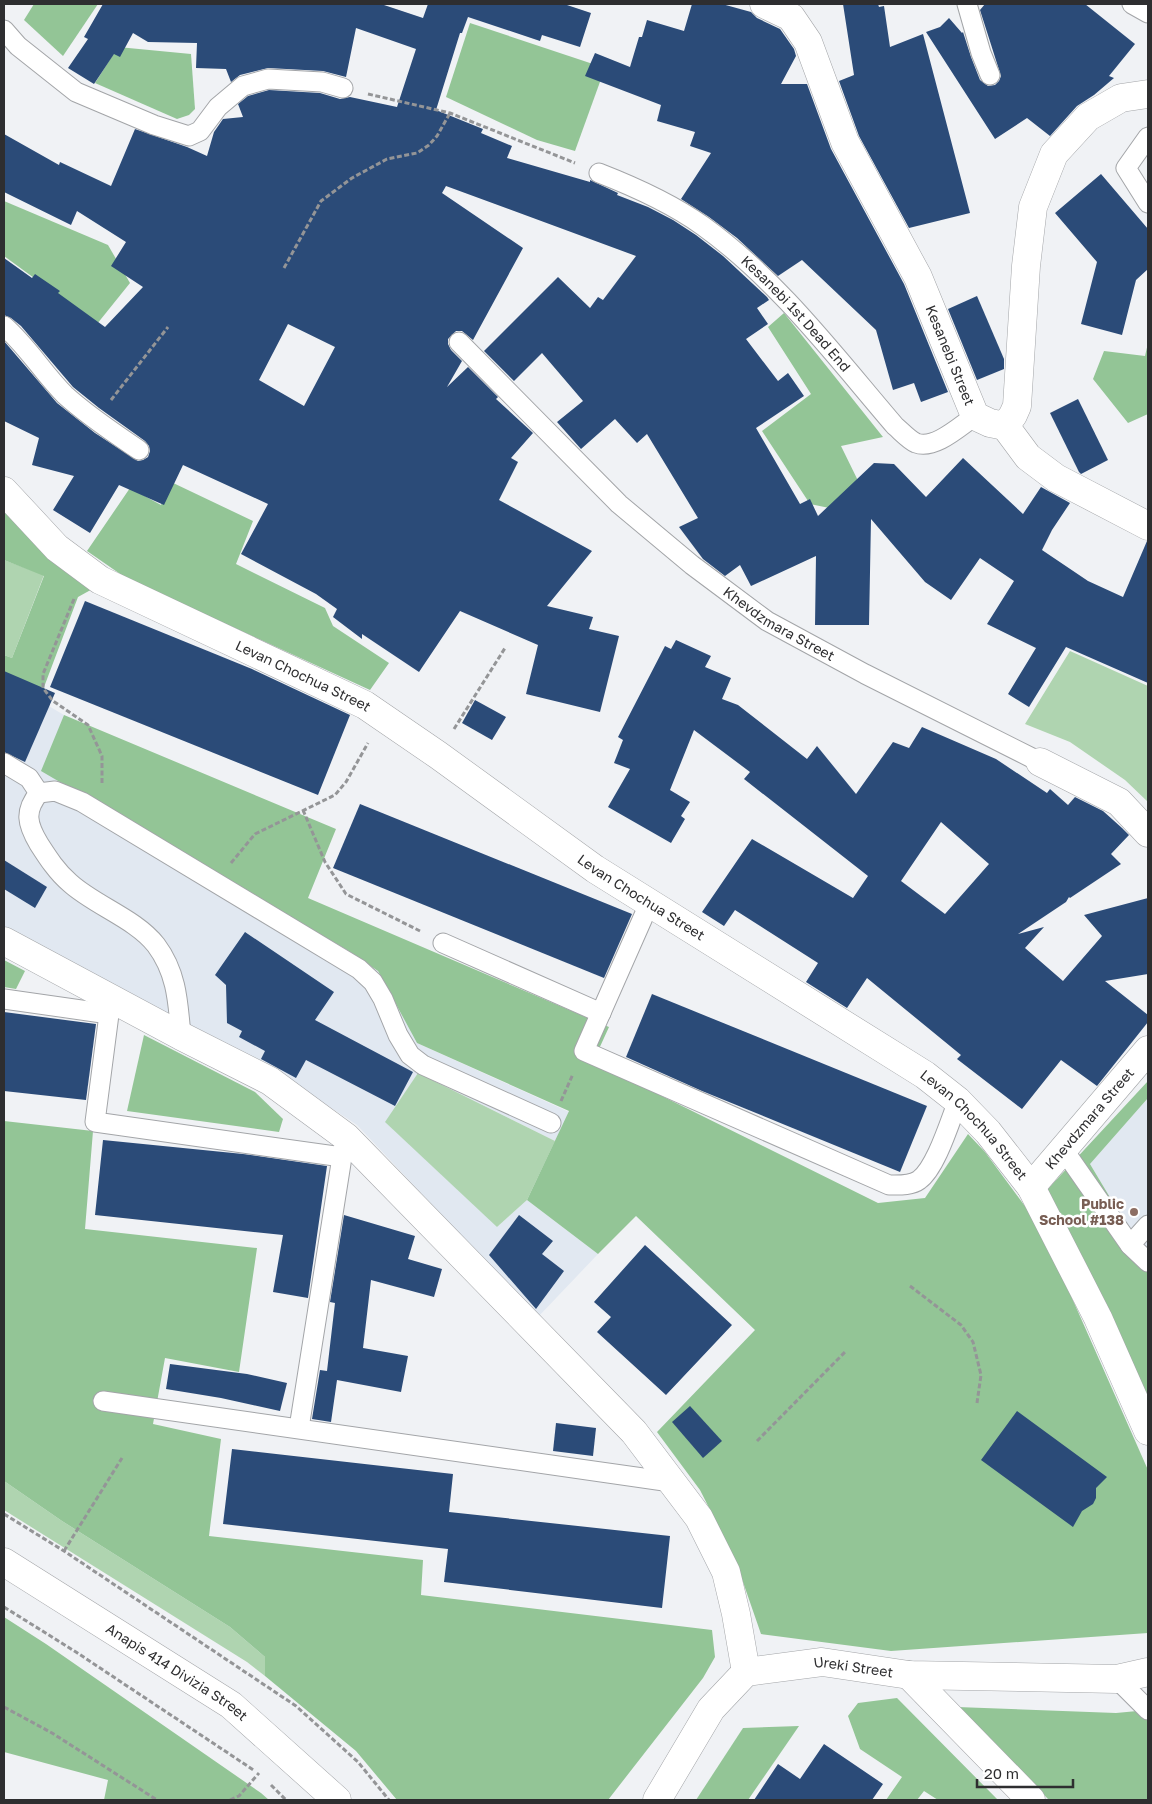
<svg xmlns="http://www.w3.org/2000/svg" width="1152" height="1804" font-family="'Golos Text',sans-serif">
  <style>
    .built { fill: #e1e8f1 }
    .green { fill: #afd4b0 }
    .forest { fill: #93c596 }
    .building { fill: #2b4b78; fill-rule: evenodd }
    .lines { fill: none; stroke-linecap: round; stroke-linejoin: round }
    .service-casing { stroke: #a3a5a8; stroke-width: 21 }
    .minor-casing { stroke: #a3a5a8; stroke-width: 29 }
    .secondary-casing { stroke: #a3a5a8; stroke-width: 29 }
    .path { stroke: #949597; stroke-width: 3; stroke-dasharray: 5 2.5; stroke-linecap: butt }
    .service { stroke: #fff; stroke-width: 19 }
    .minor { stroke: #fff; stroke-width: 28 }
    .secondary { stroke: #fff; stroke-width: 28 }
    .education-dot { fill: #8d6e63; stroke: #fff; stroke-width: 2 }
    .labels { text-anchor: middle; stroke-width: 5; stroke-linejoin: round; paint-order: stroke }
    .street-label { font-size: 14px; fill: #2e2e30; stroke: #fff }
    .education-label { font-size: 14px; font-weight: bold; fill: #785e54; stroke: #fff; text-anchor: end }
  </style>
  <rect width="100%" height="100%" fill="#f0f2f5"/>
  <g class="built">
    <path d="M4 680 41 695 47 705 64 715 42 771 347 950 378 971 417 1043 569 1112 555 1141 418 1073 497 1227 527 1200 598 1254 538 1317 357 1125 276 1071 4 929Z"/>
    <path d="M1148 1098V1261L1090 1164Z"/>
  </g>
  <g class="green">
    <path d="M4 560 44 575 12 658 4 655Z"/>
    <path d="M1070 651 1148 686V802L1125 780 1070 742 1025 724Z"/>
    <path d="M418 1073 555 1141 527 1200 497 1227 385 1122Z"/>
    <path d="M4 1481 62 1521 230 1627 265 1657V1676L247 1662 4 1510Z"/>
  </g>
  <g class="forest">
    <path d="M34 4H98L63 56 24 20Z"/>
    <path d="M470 23 605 68 575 151 537 140 446 97Z"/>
    <path d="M118 47 191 54 195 109 189 115 177 119 95 83Z"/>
    <path d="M4 201 108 245 130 283 97 324 4 256Z"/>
    <path d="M784 313 883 437 841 446 866 497 839 510 810 504 762 431 811 394 768 327Z"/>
    <path d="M1148 343V414L1128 423 1093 379 1104 351 1145 356Z"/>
    <path d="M169 481 253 521 236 564 325 608 333 626 389 663 370 690 126 578 87 551 130 488 161 505Z"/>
    <path d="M4 502 96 587 78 597 41 695 4 680V655L12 658 44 576 4 560Z"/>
    <path d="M64 715 336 829 308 898 609 1027 593 1062 878 1203 925 1198 968 1134 985 1152 1041 1228 1148 1470V1633L891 1651 761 1634 735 1559 700 1490 657 1432 755 1330 636 1216 598 1254 527 1200 569 1111 417 1043 378 971 347 950 41 771Z"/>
    <path d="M4 960 25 971 16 989 4 987Z"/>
    <path d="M144 1035 255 1092 283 1119 279 1132 127 1111Z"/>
    <path d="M1148 1081V1098L1090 1164 1148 1261V1404L1046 1191Z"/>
    <path d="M4 1121 93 1131 85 1229 257 1248 239 1372 165 1358 153 1424 221 1439 209 1536 423 1560 421 1595 712 1630 715 1657 703 1678 608 1800H397L356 1751 265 1676V1657L230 1627 62 1521 4 1481Z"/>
    <path d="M4 1617 46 1644 261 1793 269 1800H104L108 1780 4 1752Z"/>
    <path d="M897 1698 998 1800H938L924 1791 917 1800H886L902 1777 860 1749 848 1716 858 1703Z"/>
    <path d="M957 1707 1116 1713 1148 1710V1800H1049Z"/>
    <path d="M799 1726 748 1800H696L743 1728Z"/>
  </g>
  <g class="building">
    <path d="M103 4H381L423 18 428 4H564L591 13 580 47 542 35 540 41 468 17 462 33H460L436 110 483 129 481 133 512 146 507 158 590 182V180L618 193 617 195 648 207 673 220 696 235 723 256 767 297 769 300 757 308 768 324 746 339 778 381 788 373 804 396 756 428 800 504 810 499 818 516 874 463 894 464 926 497 963 458 1023 514 1041 487 1070 503 1052 530 1042 550 1088 581 1123 597 1147 541 1148 542V683L1066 647 1029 707 1008 694 1036 648 987 624 1014 581 980 558 951 600 925 582 871 519 869 625H815L816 556 751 586 740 565 725 576 703 559 679 527 698 518 647 434 637 443 615 419 581 449 557 422 583 401 542 353 514 381 484 351 558 277 590 308 598 297 603 300 636 256 446 186 442 193 523 248 473 340 462 331H456L448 339V344L451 350 462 361 447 387 468 367 498 397 496 399 533 433 511 458 518 462 499 500 592 551 547 606 593 617 589 629 619 636 600 712 526 694 538 645 460 611 419 672 362 634V639L333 617 337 609 316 594 241 554 268 504 183 465 164 505 119 485 90 533 53 510 74 476 32 465 39 438 4 421V341L57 403 95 433 138 461 143 460 148 457 150 451 149 446 145 441 99 408 73 387 21 326 11 318 4 315V258L32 278 35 274 60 291 58 293 105 327 143 287 111 266 126 242 77 211 71 225 4 192V134L59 165 60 162 111 186 135 129 187 147 207 156 214 132 223 119 243 117 238 104 248 96 269 90 320 93 340 99 350 97 397 107 416 49 356 28 346 77 323 71 268 68 240 75 231 82 226 69 196 68 197 43 148 42 133 33 120 57 114 54 94 84 68 68 88 39 84 37ZM288 324 335 347 304 406 259 380Z"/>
    <path d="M692 4H722L751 12 757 18 780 29 794 49 796 56 781 84H807L831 149 904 284 948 392 921 402 914 383 893 390 876 330 802 260 778 276 737 238 709 217 681 199 711 153 690 146 695 132 657 121 661 105 585 76 595 53 630 67 639 37H642L647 20 684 31Z"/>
    <path d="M843 4H878L879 7 884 6 890 47 923 34 970 213 909 228 859 136 839 81 854 75Z"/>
    <path d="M985 4H1085L1135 44 1109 76 1114 78 1094 95 1077 106 1050 136 1027 118 995 139 926 32 940 27 949 18 962 33 963 32 971 57 980 80 988 86 995 85 999 81 1001 76 980 10Z"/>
    <path d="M1101 174 1148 229V269L1136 280 1122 335 1081 324 1097 262 1055 213Z"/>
    <path d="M977 296 1004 359V369L977 380 948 309Z"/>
    <path d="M1078 399 1108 460 1081 474 1079 472 1050 413Z"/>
    <path d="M85 601 252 669 350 715 318 795 50 687Z"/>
    <path d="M676 640 711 656 705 667 731 678 722 699 738 705 807 759 817 746 856 794 893 742 909 748 922 727 996 759 1047 793 1050 789 1068 805 1075 797 1103 811 1122 828 1129 835 1111 854 1121 864 1070 898 1069 897 1066 902 1018 934 1044 927 1025 948 1063 981 1102 936 1084 915 1148 898V974L1105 981 1148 1015V1022L1097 1086 1061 1060 1022 1109 957 1059 961 1055 867 978 847 1008 806 982 818 963 735 910 724 926 702 912 752 839 853 898 868 876 744 779 750 772 694 730 670 790 690 802 681 816 685 819 671 843 608 807 630 769 614 763 623 740 618 737 665 646 671 649ZM941 822 989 864 945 914 901 881Z"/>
    <path d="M4 671 55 693 25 762 4 752Z"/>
    <path d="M475 700 506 717 492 740 462 723Z"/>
    <path d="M360 804 632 914 604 978 333 868Z"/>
    <path d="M4 860 47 887 35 908 4 889Z"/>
    <path d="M245 932 334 992 315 1020 413 1072 395 1106 306 1060 296 1078 261 1059 265 1051 239 1037 242 1031 227 1023 226 985 215 975Z"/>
    <path d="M652 994 927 1106 900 1172 702 1091 626 1057Z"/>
    <path d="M4 1012 96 1024 86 1100 4 1091Z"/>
    <path d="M103 1140 243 1154 327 1166 308 1298 273 1292 283 1235 95 1215Z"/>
    <path d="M344 1215 415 1236 408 1259 442 1269 434 1297 371 1280 363 1348 408 1356 401 1392 337 1380 331 1422 312 1419 320 1370 327 1371 335 1303 330 1302Z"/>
    <path d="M519 1215 553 1241 542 1254 564 1271 536 1309 489 1255Z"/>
    <path d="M645 1245 732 1325 666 1395 597 1332 611 1317 594 1302Z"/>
    <path d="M170 1364 247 1374 287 1383 280 1411 221 1398 166 1389Z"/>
    <path d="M690 1406 722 1441 703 1458 672 1422Z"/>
    <path d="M1017 1411 1107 1477 1096 1488V1498L1093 1504 1082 1511 1073 1527 981 1460Z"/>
    <path d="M556 1423 596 1428 593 1456 553 1451Z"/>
    <path d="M232 1449 453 1474 449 1512 670 1536 662 1608 444 1582 448 1549 223 1524Z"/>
    <path d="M824 1744 883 1784 872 1800H754L778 1764 800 1779Z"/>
  </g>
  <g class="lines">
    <defs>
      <g id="service">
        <path d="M967 4 981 53 990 75"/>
        <path d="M1132 4 1148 13"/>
        <path d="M4 30 18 46 76 92 154 125 189 136 200 131 218 107 243 86 268 79 322 82 343 88"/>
        <path d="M1148 137 1126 168 1148 203"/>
        <path id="s1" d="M599 173C635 187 671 203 703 226 778 280 835 356 895 426 901 431 909 440 916 443 935 450 960 426 975 416"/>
        <path d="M4 326C28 347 43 373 65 395 88 416 114 433 139 450"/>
        <path id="s2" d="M459 342 619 504 692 565 767 621 865 674 1040 762"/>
        <path d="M4 763 29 778 39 793"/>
        <path d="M649 904 584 1051 889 1185C898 1185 911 1186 919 1180 936 1168 950 1121 958 1101"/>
        <path d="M443 943 601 1013"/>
        <path d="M4 999 109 1014"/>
        <path d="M111 999 95 1122 342 1157 346 1137"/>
        <path d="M181 1036C178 1002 177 973 156 945 136 919 94 905 70 883 57 872 48 858 39 844 27 824 24 811 39 793L55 791 82 802 359 969 373 982 383 999 398 1035 410 1055 423 1065 551 1123"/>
        <path d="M1063 1149 1130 1245 1148 1262"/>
        <path d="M1130 1245 1148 1225"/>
        <path d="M103 1401 671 1482"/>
        <path d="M299 1428 342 1157"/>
        <path d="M1117 1679 1148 1710"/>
      </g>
      <g id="minor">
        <path id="s3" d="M764 4 791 17 808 42 845 142 918 277 975 416 990 423 1005 426"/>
        <path d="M1005 426 1013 415 1017 406 1026 266 1033 207 1054 154 1088 117 1121 98 1148 94"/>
        <path d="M1005 426 1028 457 1056 478 1148 526"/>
        <path id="s4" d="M4 491 57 548 100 580 365 705 438 755 595 869 925 1075 958 1101 988 1132 1031 1187 1098 1318 1148 1431"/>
        <path d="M1040 762 1119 802 1148 833"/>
        <path d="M4 941 181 1036 270 1081 346 1137 634 1432 699 1518 726 1572 736 1614 746 1672"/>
        <path id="s5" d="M1031 1187 1148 1050"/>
        <path d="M909 1675 1031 1800"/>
        <path id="s6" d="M657 1800 711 1709 746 1672 822 1662 909 1675 1117 1679 1148 1672"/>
      </g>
      <g id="secondary">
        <path id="s7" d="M4 1562 231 1705 337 1800"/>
      </g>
    </defs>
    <use href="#service" class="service-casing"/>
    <use href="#minor" class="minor-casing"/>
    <use href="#secondary" class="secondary-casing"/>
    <g class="path">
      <path d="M368 94 450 113 575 163"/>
      <path d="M284 268 321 201 352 178 387 159 417 153 429 145 437 136 450 113"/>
      <path d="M111 400 168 327"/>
      <path d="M74 599 43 674V688L53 701 88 725 102 756V784"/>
      <path d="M454 729 505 648"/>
      <path d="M303 810 325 862 346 894 420 931"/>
      <path d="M231 863 255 834 335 795 346 782 368 743"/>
      <path d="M561 1101 573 1074"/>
      <path d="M910 1286 961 1325 973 1342 981 1375 977 1403"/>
      <path d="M757 1441 845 1352"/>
      <path d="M4 1514 64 1551 296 1706 358 1762 389 1800"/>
      <path d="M64 1551 122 1458"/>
      <path d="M4 1607 76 1652 255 1771"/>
      <path d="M4 1707 52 1733 157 1800"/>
      <path d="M271 1785 286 1800"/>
      <path d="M230 1800 239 1796 259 1773"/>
    </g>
    <use href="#service" class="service"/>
    <use href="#minor" class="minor"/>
    <use href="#secondary" class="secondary"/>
  </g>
  <circle class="education-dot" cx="1134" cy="1212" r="5"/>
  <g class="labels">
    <g class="street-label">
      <text dy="5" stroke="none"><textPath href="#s1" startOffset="245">Kesanebi 1st Dead End</textPath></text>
      <text dy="5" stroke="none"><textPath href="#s3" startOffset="405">Kesanebi Street</textPath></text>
      <text dy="5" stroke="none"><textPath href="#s2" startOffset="428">Khevdzmara Street</textPath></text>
      <text dy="5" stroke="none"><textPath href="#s4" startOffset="356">Levan Chochua Street</textPath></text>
      <text dy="5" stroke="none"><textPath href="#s4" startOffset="761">Levan Chochua Street</textPath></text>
      <text dy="5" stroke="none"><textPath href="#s5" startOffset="90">Khevdzmara Street</textPath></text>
      <text dy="5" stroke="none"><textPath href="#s4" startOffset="1166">Levan Chochua Street</textPath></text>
      <text dy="5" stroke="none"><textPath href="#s6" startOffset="265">Ureki Street</textPath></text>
      <text dy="5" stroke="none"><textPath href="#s7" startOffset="205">Anapis 414 Divizia Street</textPath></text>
    </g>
    <g class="education-label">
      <text x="1124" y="1209">Public<tspan x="1124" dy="16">School #138</tspan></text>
    </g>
  </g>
  <rect width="1152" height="1804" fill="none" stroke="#2e2e30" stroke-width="10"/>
  <path d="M977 1779v8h96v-8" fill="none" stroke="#2e2e30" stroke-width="2.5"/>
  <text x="984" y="1779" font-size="15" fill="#2e2e30" stroke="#ffffff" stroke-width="4" paint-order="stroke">20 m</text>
</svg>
